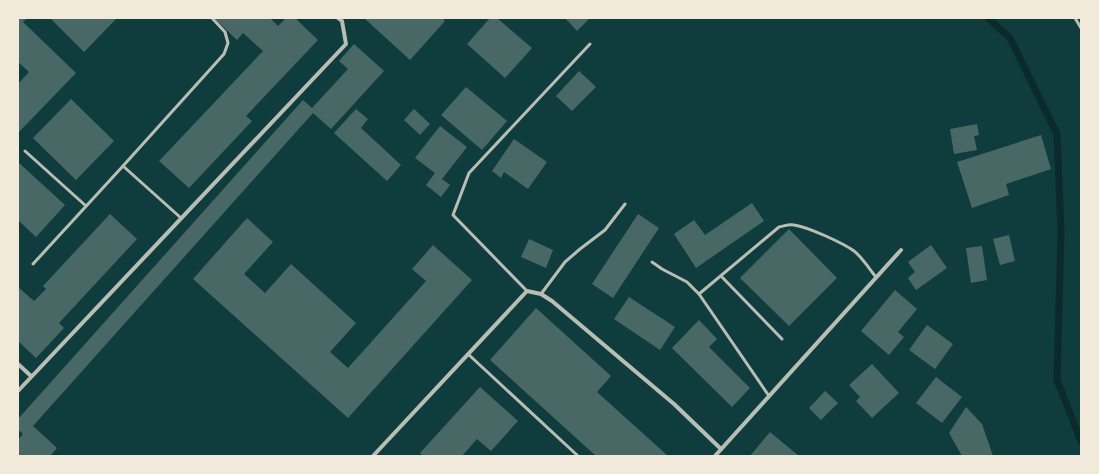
<svg xmlns="http://www.w3.org/2000/svg" width="1099" height="474" font-family="Rubik,sans-serif">
  <style>
    .lines { fill: none; stroke-linecap: round; stroke-linejoin: round }
    .stream { stroke: #0a2a2b; stroke-width: 7 }
    .building { fill: #486865 }
    .service { stroke: #b8beb3; stroke-width: 3 }
    .minor { stroke: #b8beb3; stroke-width: 4 }
  </style>
  <rect width="100%" height="100%" fill="#0f3d3e"/>
  <g class="lines">
    <path class="stream" d="M988 18 1010 38 1057 134 1061 232 1057 380 1081 441"/>
  </g>
  <g class="building">
    <path d="M18 18H27L23 22 76 73 18 133V84L29 72 18 62Z"/>
    <path d="M50 18H117L84 52Z"/>
    <path d="M214 18H270L278 26 286 18H295L318 40 246 116 252 121 189 188 159 161 263 51 243 33 237 40Z"/>
    <path d="M364 18H442L445 21 410 60Z"/>
    <path d="M490 18H497L532 48 505 78 467 44Z"/>
    <path d="M565 18H590L577 31Z"/>
    <path d="M354 44 384 71 331 129 313 113 33 426 57 448 50 456H18V440L23 434 18 430V419L303 100 312 108 348 69 339 61Z"/>
    <path d="M579 71 596 87 572 111 556 96Z"/>
    <path d="M466 87 507 121 482 150 441 115Z"/>
    <path d="M71 99 114 141 76 180 33 138Z"/>
    <path d="M356 109 368 119 361 128 401 165 387 181 334 133Z"/>
    <path d="M414 109 430 124 420 135 404 120Z"/>
    <path d="M977 124 979 135 974 136 977 150 954 154 950 129Z"/>
    <path d="M440 126 467 147 442 179 450 185 441 197 426 185 435 173 415 158Z"/>
    <path d="M1041 135 1051 169 1006 184 1009 195 972 208 957 162Z"/>
    <path d="M514 139 547 162 528 189 504 172 501 178 492 171Z"/>
    <path d="M18 162 65 205 36 237 18 220Z"/>
    <path d="M752 203 764 221 696 268 674 234 694 220 705 235Z"/>
    <path d="M110 214 137 239 59 323 64 328 36 358 18 341V287L34 301 46 289 43 286Z"/>
    <path d="M638 214 659 228 613 298 592 284Z"/>
    <path d="M247 218 273 242 244 274 265 293 291 264 356 323 330 352 348 368 426 281 412 269 433 245 472 280 348 418 193 279Z"/>
    <path d="M789 229 837 278 789 326 740 278Z"/>
    <path d="M1009 235 1015 261 1000 265 993 239Z"/>
    <path d="M529 239 553 250 546 268 521 257Z"/>
    <path d="M931 245 947 268 916 290 908 278 915 272 908 262Z"/>
    <path d="M982 246 987 280 971 283 966 248Z"/>
    <path d="M895 290 917 309 898 332 904 337 889 355 861 331Z"/>
    <path d="M629 297 675 327 660 350 614 319Z"/>
    <path d="M536 308 611 376 597 392 668 456H596L490 360Z"/>
    <path d="M699 320 717 339 709 347 750 388 732 407 672 348Z"/>
    <path d="M927 325 953 344 935 369 909 350Z"/>
    <path d="M872 364 899 393 872 418 856 401 860 397 849 385Z"/>
    <path d="M936 377 962 397 942 423 916 403Z"/>
    <path d="M480 387 518 421 491 451 477 439 462 456H423L420 453Z"/>
    <path d="M825 391 838 403 821 420 809 408Z"/>
    <path d="M966 407 982 424 993 456H962L949 433Z"/>
    <path d="M770 432 799 456H750Z"/>
  </g>
  <g class="lines">
    <g class="service">
      <path d="M1075 18 1081 28"/>
      <path d="M25 151 86 206"/>
      <path d="M123 166 181 218"/>
      <path d="M652 262 662 269 687 282 699 294"/>
      <path d="M33 264 123 166 224 54 228 43 225 32 212 18"/>
      <path d="M721 276 782 339"/>
      <path d="M527 291 453 215 469 173 590 44"/>
      <path d="M541 294 565 262 580 249 605 230 625 204"/>
      <path d="M468 354 578 456"/>
      <path d="M769 396 699 294 779 227C784 226 789 224 794 225 808 227 843 243 854 251 862 257 870 270 876 277"/>
    </g>
    <g class="minor">
      <path d="M18 364 31 376"/>
      <path d="M18 391 346 44 342 21 338 18"/>
      <path d="M373 456 527 291 541 294 552 301 674 404 721 449"/>
      <path d="M715 456 901 250"/>
    </g>
  </g>
  <rect width="1099" height="474" fill="none" stroke="#f1e9da" stroke-width="38"/>
</svg>
